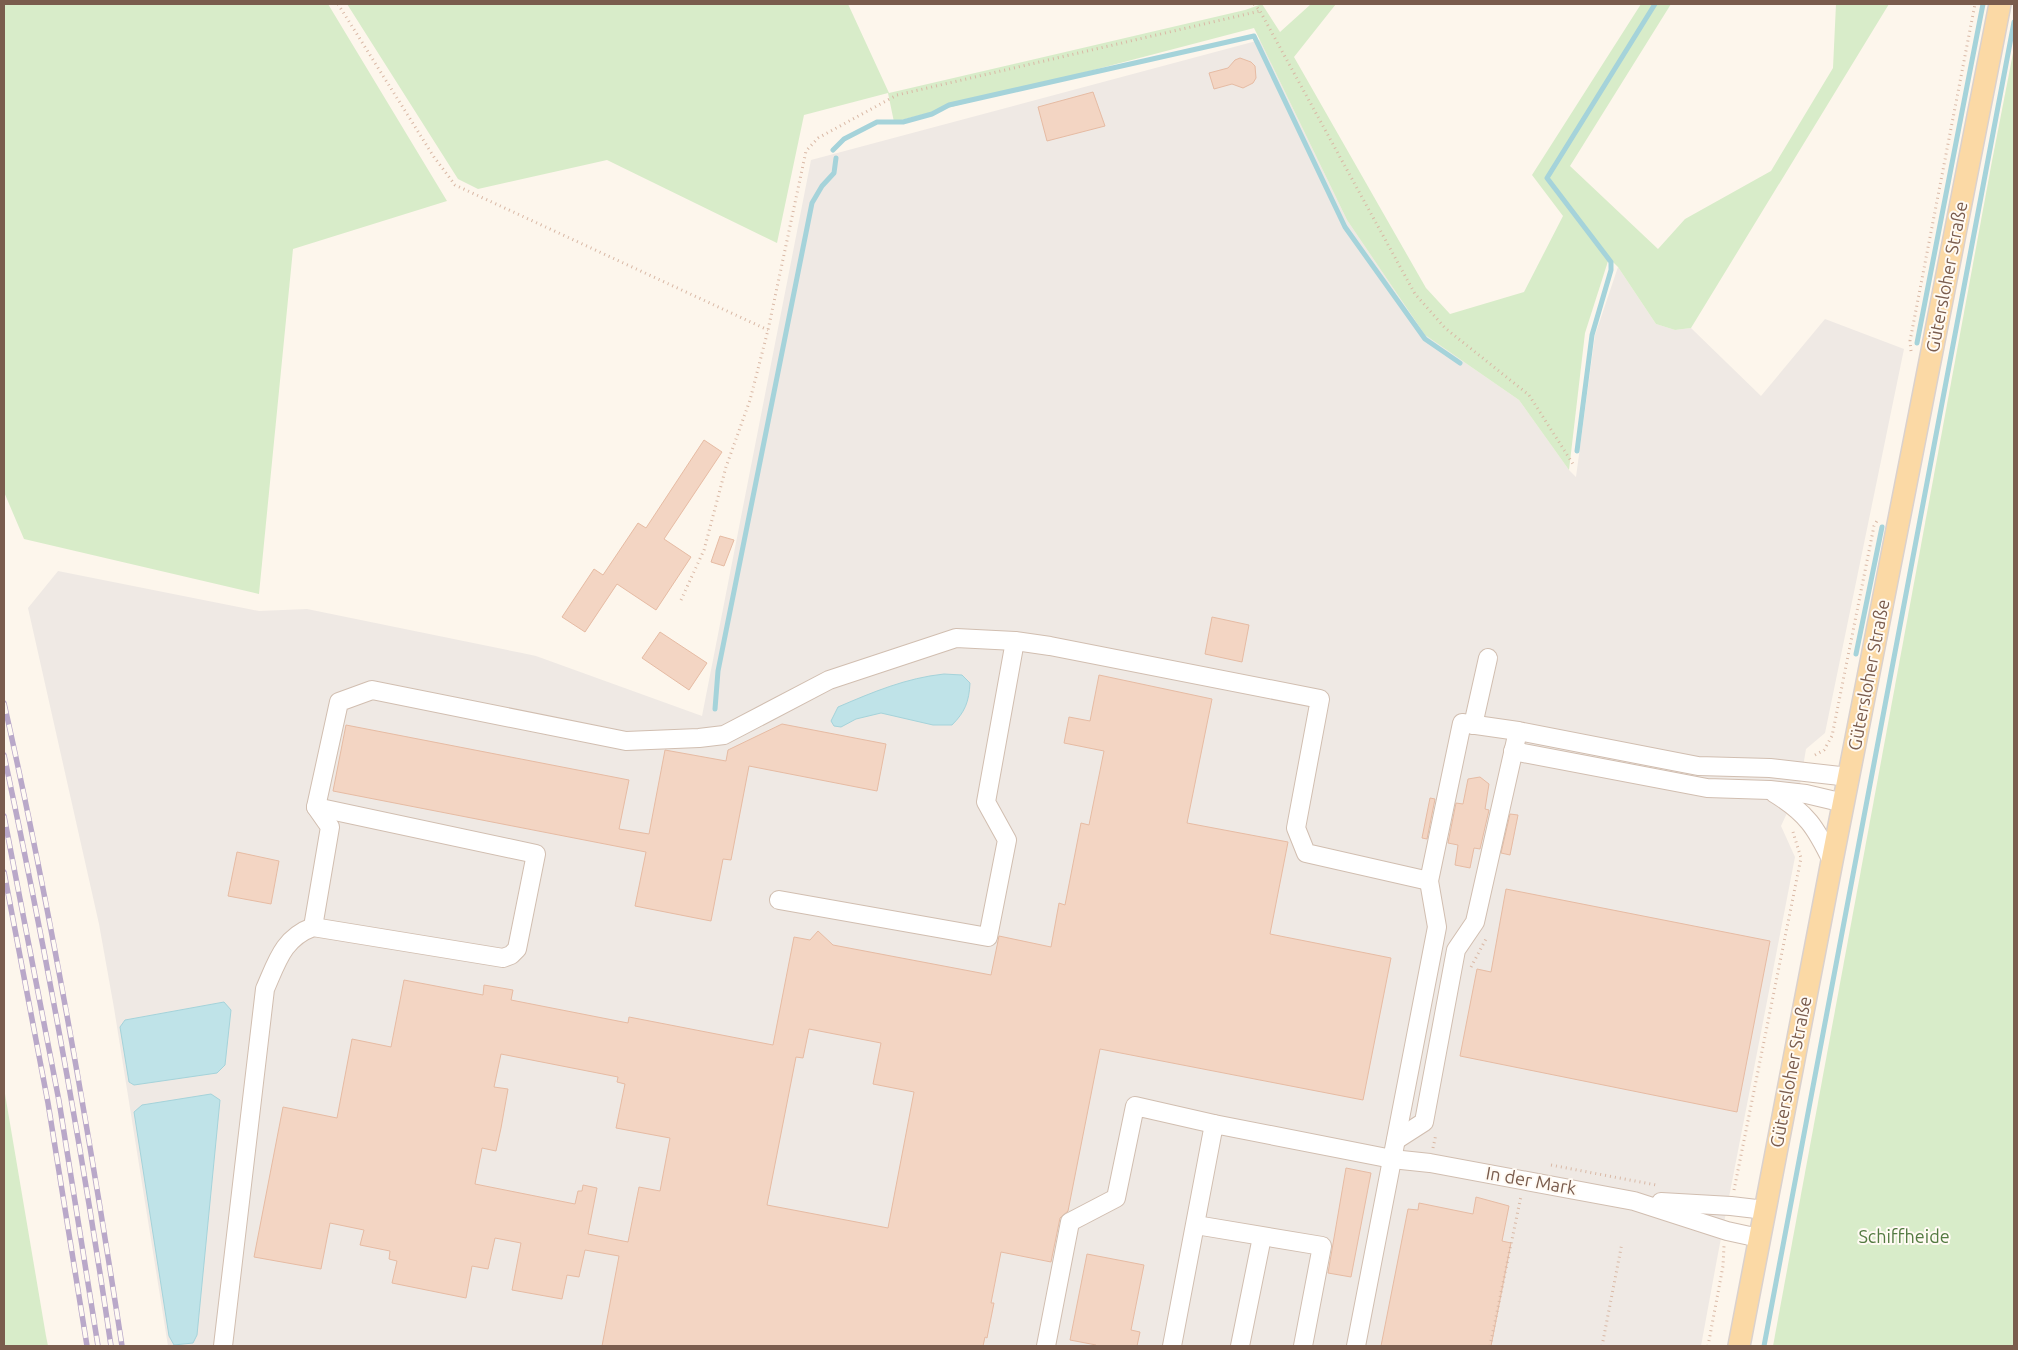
<svg xmlns="http://www.w3.org/2000/svg" width="2018" height="1350" font-family="Ubuntu,sans-serif">
  <style>
    .industrial { fill: #efe9e4 }
    .green { fill: #d8ecc9 }
    .water { fill: #bfe3e8; stroke: #a5d3da }
    .lines { fill: none; stroke-linecap: round; stroke-linejoin: round }
    .stream { stroke: #a5d3da; stroke-width: 5 }
    .building { fill: #f3d5c3; stroke: #e6bba3; fill-rule: evenodd }
    .minor-casing { stroke: #d1beb0; stroke-width: 20 }
    .major-casing { stroke: #dad1cd; stroke-width: 24 }
    .path { stroke: #d9b8a5; stroke-width: 3; stroke-dasharray: 1 4; stroke-linecap: butt }
    .minor { stroke: #fff; stroke-width: 18 }
    .major { stroke: #fbd9a5; stroke-width: 21 }
    .rail-casing { stroke: #b9a8c9; stroke-width: 5.5 }
    .rail { stroke: #fffaf3; stroke-width: 4; stroke-dasharray: 11; stroke-linecap: butt }
    .labels { text-anchor: middle; stroke-width: 4; stroke-linejoin: round; paint-order: stroke }
    .street-label { font-size: 18px; fill: #7a5c4d; stroke: #fffaf3 }
    .park-label { font-size: 18px; fill: #537a41; stroke: #fffaf3 }
  </style>
  <rect width="100%" height="100%" fill="#fdf6ec"/>
  <path class="industrial" d="M1260 40 1347 220 1425 335 1519 400 1569 470 1576 477 1595 335 1618 267 1656 324 1675 330 1691 328 1761 396 1825 319 1904 349 1825 733 1806 749 1800 785 1781 826 1795 857 1717 1259 1701 1346H168L114 1008 99 924 28 608 58 571 259 611 307 609 522 653 536 656 702 716 811 160Z"/>
  <g class="green">
    <path d="M4 4H328L447 201 293 249 259 594 24 539 4 492Z"/>
    <path d="M347 4H848L889 93 1245 10 1262 4 1280 32 1311 4H1336L1294 57 1426 288 1450 314 1524 292 1563 216 1532 175 1641 4H1671L1570 166 1658 249 1685 219 1771 171 1833 68 1836 4H1889L1691 328 1675 330 1656 324 1618 267 1609 258 1585 333 1569 470 1519 400 1425 335 1347 220 1254 28 894 122 888 93 804 115 777 243 607 160 478 189 458 179Z"/>
    <path d="M2014 48V1346H1773L1992 161Z"/>
    <path d="M4 1088 46 1336 48 1346H4Z"/>
  </g>
  <g class="water">
    <path d="M944 674 962 675 970 683C969 702 965 712 952 725H933L881 713 856 719 841 727 834 726 831 721 838 707C873 692 906 678 944 674Z"/>
    <path d="M224 1002 231 1010 225 1065 217 1073 134 1085 129 1082 120 1027 125 1020Z"/>
    <path d="M211 1094 220 1100 197 1335 193 1343 174 1345 169 1336 134 1112 142 1105Z"/>
  </g>
  <g class="lines">
    <g class="stream">
      <path d="M833 150 844 139 877 122H903L932 114 949 105 1254 36 1345 227 1425 339 1460 363"/>
      <path d="M1917 343 1983 4"/>
      <path d="M1577 451 1592 335 1611 270V262L1547 178 1655 4"/>
      <path d="M1856 654 1882 527"/>
      <path d="M715 709 718 671 812 203 822 186 834 173 836 158"/>
      <path d="M1764 1346 2014 22"/>
    </g>
  </g>
  <g class="building">
    <path d="M1240 58 1251 62 1255 66 1256 78 1253 83 1243 88 1232 84 1214 89 1209 73 1228 68 1235 60Z"/>
    <path d="M1093 92 1105 126 1047 141 1038 107Z"/>
    <path d="M704 440 722 452 664 539 691 557 656 610 617 584 585 632 562 617 594 569 603 575 638 523 646 528Z"/>
    <path d="M720 536 734 540 724 566 711 562Z"/>
    <path d="M1212 617 1249 625 1242 662 1205 654Z"/>
    <path d="M660 632 707 663 689 690 642 658Z"/>
    <path d="M1099 675 1212 699 1187 823 1288 842 1270 934 1391 958 1363 1100 1100 1049 1068 1211 1060 1218 1051 1262 1001 1252 991 1303H994L987 1338 985 1337 983 1346H602L619 1256 585 1250 579 1277 567 1275 562 1299 512 1290 521 1243 495 1238 488 1269 472 1266 466 1298 392 1283 397 1261 389 1259 390 1251 360 1245 364 1230 330 1223 321 1269 254 1257 283 1107 337 1118 352 1039 391 1047 404 980 483 995 484 985 513 990 511 1000 628 1023 629 1017 773 1045 794 937 810 940 818 931 833 945 991 975 999 936 1051 947 1059 903 1065 905 1081 823 1089 825 1104 751 1064 743 1069 717 1090 721ZM809 1029 881 1043 873 1084 914 1092 888 1228 767 1205 796 1057 803 1058ZM501 1054 618 1077 617 1082 625 1084 616 1128 670 1138 660 1191 639 1187 628 1242 588 1234 597 1188 583 1185 582 1191H578L575 1204 475 1184 482 1148 496 1151 501 1128 508 1089 494 1087Z"/>
    <path d="M782 724 886 744 877 791 749 766 731 860 723 859 711 921 635 906 646 852 333 791 346 725 629 780 619 829 649 834 665 750 726 761 728 750Z"/>
    <path d="M1480 777 1489 784 1485 809 1489 810 1480 849 1474 848 1470 868 1455 865 1458 845 1448 843 1456 803 1463 804 1468 779Z"/>
    <path d="M1430 798 1435 799 1427 839 1422 838Z"/>
    <path d="M1510 814 1518 815 1510 855 1501 853Z"/>
    <path d="M237 852 279 861 271 904 228 896Z"/>
    <path d="M1506 889 1770 941 1737 1112 1460 1056 1477 969 1491 972Z"/>
    <path d="M1346 1168 1371 1173 1351 1277 1328 1273Z"/>
    <path d="M1476 1197 1509 1206 1502 1241 1511 1243 1491 1346H1381L1408 1209 1418 1210 1419 1203 1473 1214Z"/>
    <path d="M1087 1254 1144 1265 1131 1330 1140 1332 1137 1346H1096V1345L1070 1340Z"/>
  </g>
  <g class="lines">
    <defs>
      <g id="minor">
        <path d="M1473 725 1488 658"/>
        <path d="M1513 751 1707 788 1770 790 1806 794 1844 803"/>
        <path d="M1774 793C1807 813 1816 828 1832 861"/>
        <path d="M779 900 988 937 1007 840 986 802 1015 641"/>
        <path d="M313 927 330 827 316 807 339 702 372 690 626 741 699 738 724 735 829 680 956 638 1015 641 1050 646 1320 699 1296 828 1306 853 1429 881"/>
        <path d="M1396 1140 1424 1122 1456 950 1475 922 1518 731"/>
        <path d="M1661 1202 1731 1206 1765 1210"/>
        <path d="M1196 1225 1322 1246 1303 1346"/>
        <path d="M223 1346 265 989C277 962 283 938 313 927L503 958 511 955 517 949 536 854 316 807"/>
        <path d="M1046 1346 1070 1222 1116 1198 1135 1106 1214 1124"/>
        <path d="M1172 1346 1214 1124 1392 1159 1430 1163 1634 1201 1727 1231 1759 1238"/>
        <path d="M1240 1346 1262 1237"/>
        <path d="M1356 1346 1437 927 1429 881 1462 723 1518 731 1698 766 1770 768 1849 777"/>
      </g>
      <path id="major" d="M1739 1346 1832 861 2000 4"/>
    </defs>
    <use href="#minor" class="minor-casing"/>
    <use href="#major" class="major-casing"/>
    <g class="path">
      <path d="M338 4 434 157 455 185 768 330"/>
      <path d="M1254 4 1260 11 1415 294 1445 328 1529 395 1573 464"/>
      <path d="M1911 351 1910 341 1975 4"/>
      <path d="M681 600 704 550 726 467 750 400 768 330 806 151 818 138 897 95 1260 11"/>
      <path d="M1815 755 1824 750 1832 736 1874 526 1878 519"/>
      <path d="M1471 967 1487 937"/>
      <path d="M1433 1148 1436 1134"/>
      <path d="M1551 1165 1656 1185"/>
      <path d="M1734 1190 1801 858 1793 832"/>
      <path d="M1490 1346 1521 1196"/>
      <path d="M1602 1346 1622 1243"/>
      <path d="M1708 1346 1723 1266 1724 1246"/>
    </g>
    <use href="#minor" class="minor"/>
    <use href="#major" class="major"/>
    <defs>
      <g id="rail">
        <path d="M4 703C52 916 89 1131 122 1346"/>
        <path d="M4 755C46 951 82 1148 111 1346"/>
        <path d="M4 816 59 1101 98 1346"/>
        <path d="M4 872 48 1103 87 1346"/>
      </g>
    </defs>
    <use href="#rail" class="rail-casing"/>
    <use href="#rail" class="rail"/>
  </g>
  <g class="labels">
    <g class="street-label">
      <text transform="translate(1947 277) rotate(-79)" y="6">Gütersloher Straße</text>
      <text transform="translate(1869 675) rotate(-79)" y="6">Gütersloher Straße</text>
      <text transform="translate(1791 1072) rotate(-79)" y="6">Gütersloher Straße</text>
      <text transform="translate(1531 1181) rotate(10)" y="6">In der Mark</text>
    </g>
    <g class="park-label">
      <text x="1904" y="1243">Schiffheide</text>
    </g>
  </g>
  <rect width="2018" height="1350" fill="none" stroke="#7a5c4d" stroke-width="10"/>
</svg>
